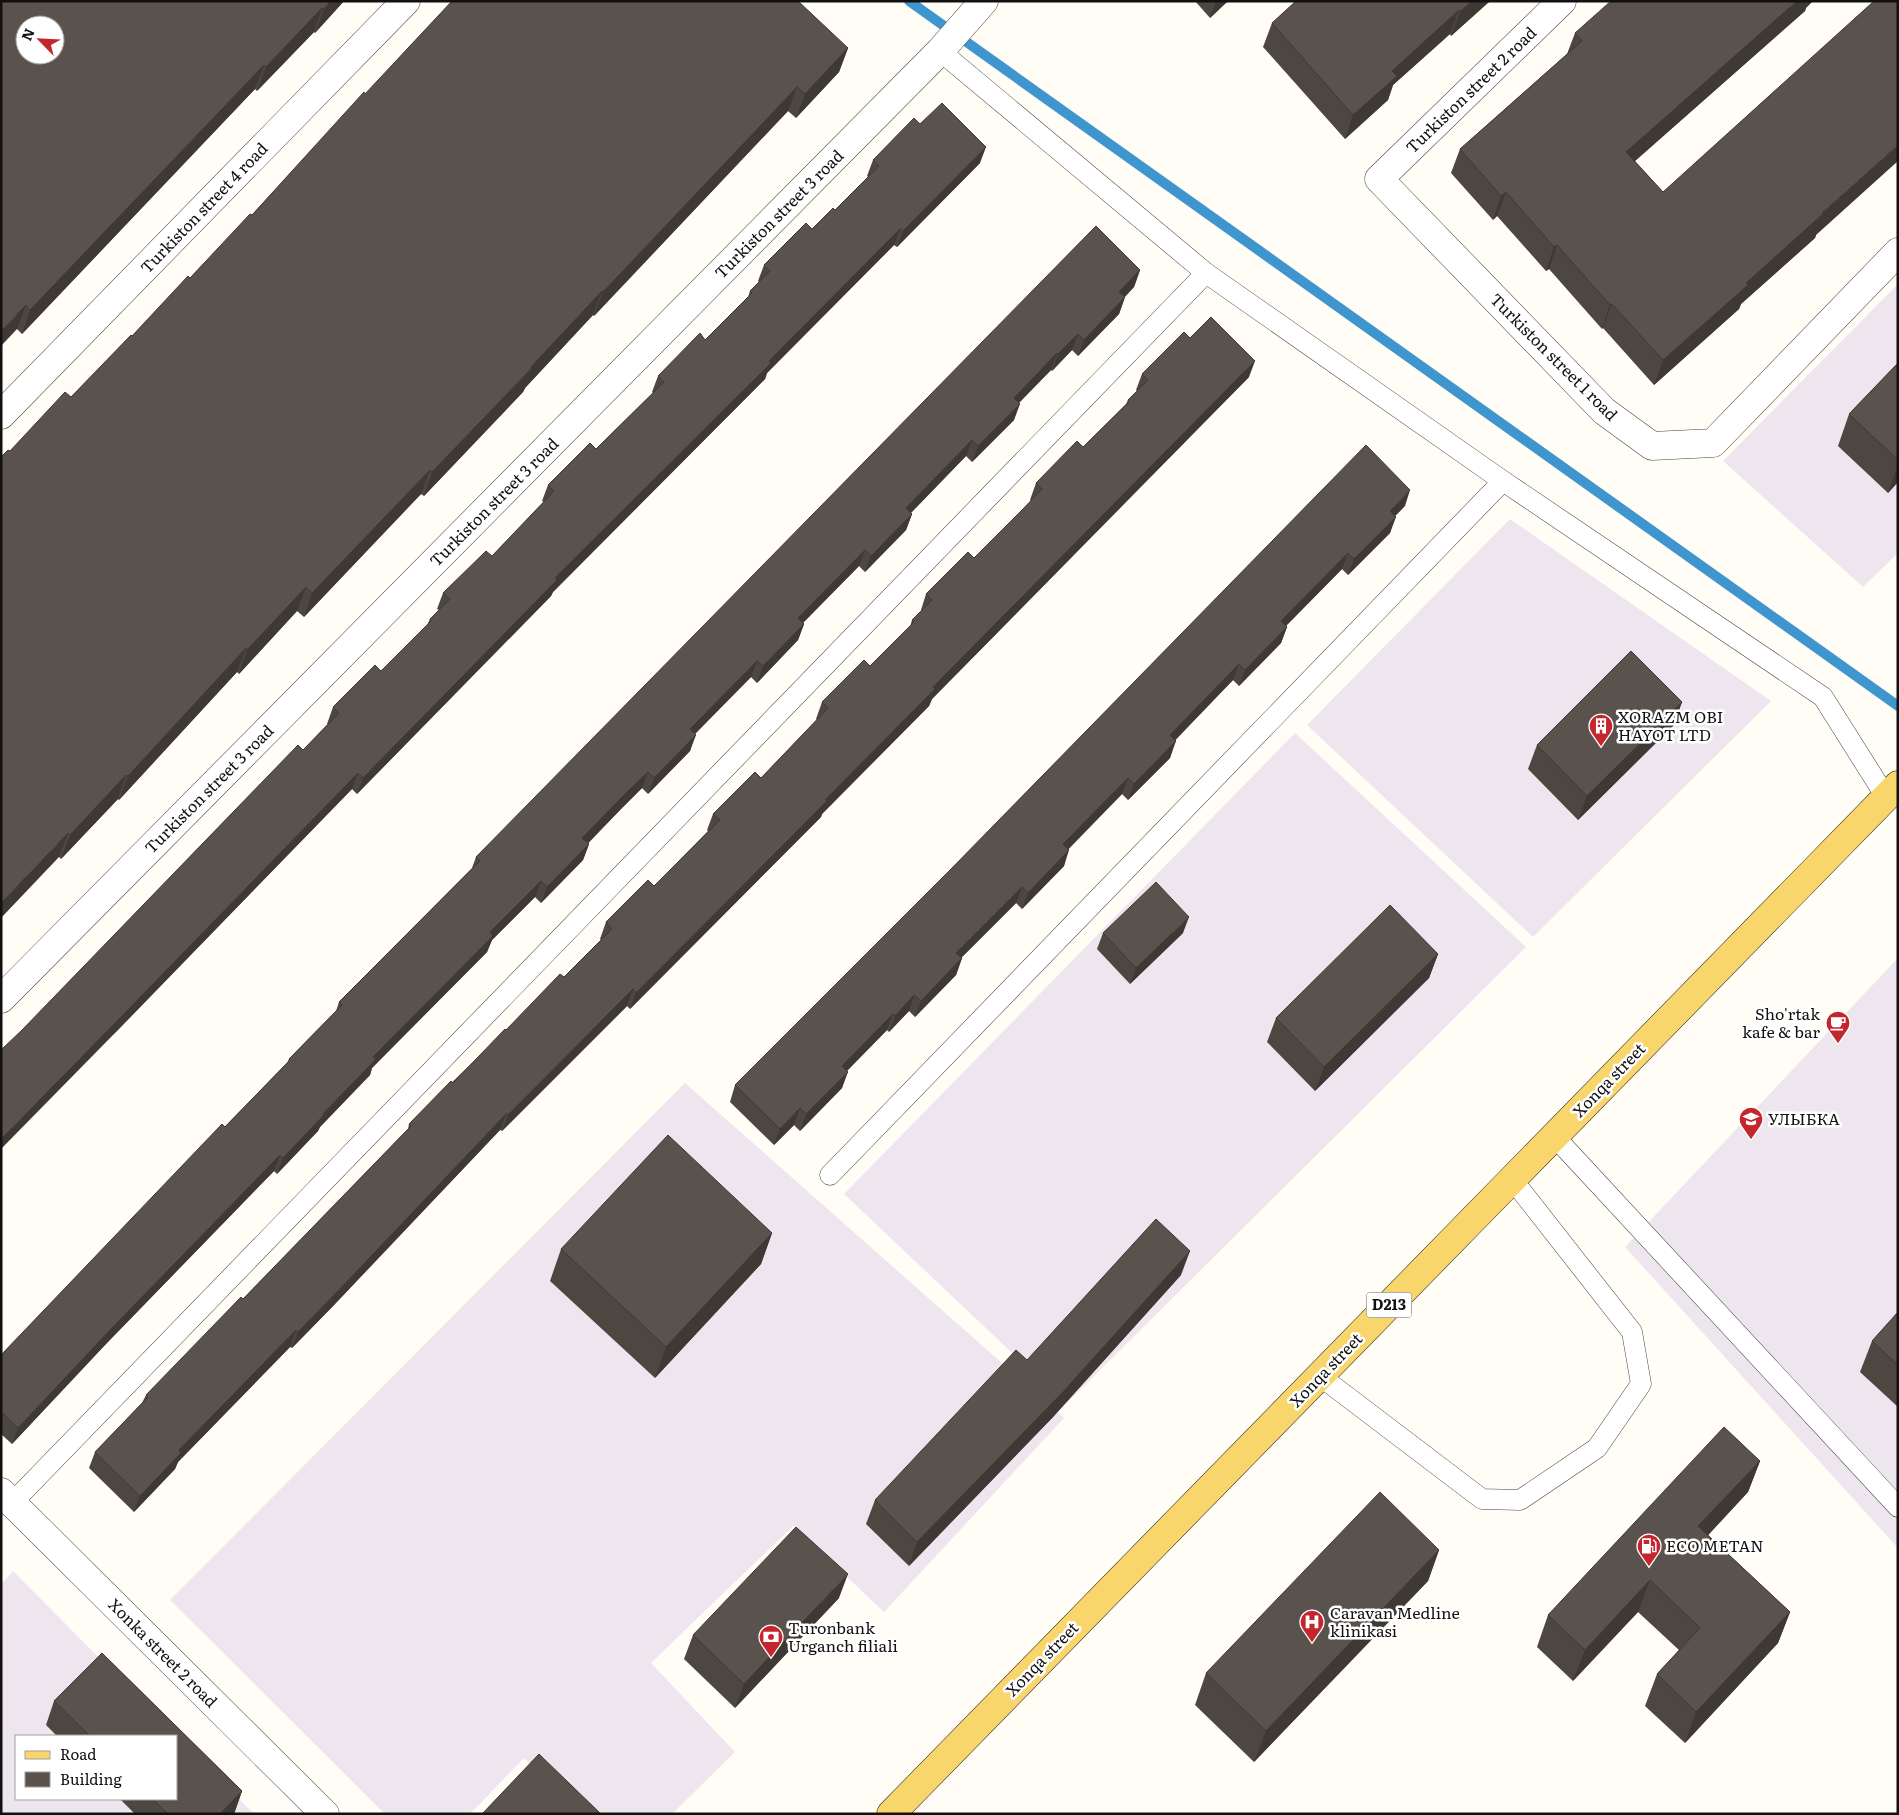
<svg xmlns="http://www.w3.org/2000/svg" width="1899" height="1815" font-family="Literata,serif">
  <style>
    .industrial { fill: #eee6ef; fill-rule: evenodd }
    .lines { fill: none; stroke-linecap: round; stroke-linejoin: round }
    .stream { stroke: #3f96cf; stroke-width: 10 }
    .service-casing { stroke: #444; stroke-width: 21 }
    .minor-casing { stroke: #444; stroke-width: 29 }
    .primary-casing { stroke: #222; stroke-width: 29 }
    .service { stroke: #fff; stroke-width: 20 }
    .minor { stroke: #fff; stroke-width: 28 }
    .primary { stroke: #f9d66b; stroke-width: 28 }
    .wall { fill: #4d4742 }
    .shaded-wall { fill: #3f3936 }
    .building { fill: #5a524d; stroke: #3f3936; fill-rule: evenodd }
    .labels { text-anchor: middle; stroke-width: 5; stroke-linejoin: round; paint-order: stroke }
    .shield { fill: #fff; stroke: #585858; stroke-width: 1 }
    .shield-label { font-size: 15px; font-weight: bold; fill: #111 }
    .street-label { font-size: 16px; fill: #111; stroke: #fff }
    .poi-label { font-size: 16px; fill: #111; stroke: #fff; text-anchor: start }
  </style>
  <rect width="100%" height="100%" fill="#fffdf5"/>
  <g class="industrial">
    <path d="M1898 284V553L1863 587 1723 461Z"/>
    <path d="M1510 519 1771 701 1533 937 1307 725Z"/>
    <path d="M1295 733 1526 947 1066 1404 844 1194Z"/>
    <path d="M1898 958V1548L1625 1247Z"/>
    <path d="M685 1083 1064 1418 884 1612 793 1526 651 1663 735 1752 672 1814H583L524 1758 470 1814H385L170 1600Z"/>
    <path d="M13 1571 254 1814H1V1584ZM16 1736H176V1799H16Z"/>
  </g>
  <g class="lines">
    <path class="stream" d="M909 1 1898 706"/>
    <defs>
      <g id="service">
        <path d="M940 51 1206 273"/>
        <path d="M1554 1136 1898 1507"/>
        <path d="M830 1175 1503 481"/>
        <path d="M1320 1376 1482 1499 1520 1500 1597 1448 1641 1384 1632 1332 1512 1179"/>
        <path d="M12 1503 1206 273 1503 481 1823 697 1886 797"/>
      </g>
      <g id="minor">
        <path d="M1562 1 1379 179 1604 411 1652 446 1713 443 1898 252"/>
        <path d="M1 415 406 1"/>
        <path d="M1 999 940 51 984 1"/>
        <path d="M1 1492 325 1814"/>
      </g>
      <path id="primary" d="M891 1814 1898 785"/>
    </defs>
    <use href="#service" class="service-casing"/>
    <use href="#minor" class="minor-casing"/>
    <use href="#primary" class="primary-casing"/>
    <use href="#service" class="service"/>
    <use href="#minor" class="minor"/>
    <use href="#primary" class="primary"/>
  </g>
  <g class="wall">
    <path d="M1 1H344L315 33 314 32 257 91 255 89 22 334 17 329Z"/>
    <path d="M1195 1H1228L1210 18Z"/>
    <path d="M1490 1 1451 36 1450 34 1393 85 1388 100 1345 139 1263 47 1272 23Z"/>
    <path d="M1806 8 1805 11 1635 161 1663 192 1816 235 1815 238 1741 304 1739 309 1654 385 1603 328 1602 329 1549 269 1546 271 1497 216 1493 220 1451 173 1460 149 1567 54 1575 33Z"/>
    <path d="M848 48 839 72 796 118 788 111 594 316 593 315 525 388 523 392 424 496 421 494 304 617 297 611 239 674 237 672 119 800 118 799 61 859 59 857 10 451 71 397 190 278 252 215 365 94Z"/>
    <path d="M920 124 980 163 897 247 894 245 767 373 765 379 553 592 551 596 357 794 352 789 113 1035 303 750 328 724H327L333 707 381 671 427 625 430 619 439 610 437 609 443 593 492 556 544 502 542 501 548 485 596 449 653 393 652 392 658 376 705 340 748 297 750 291 759 282 758 281 764 265 812 229 835 210 868 177 867 176 873 160Z"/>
    <path d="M1140 270 1134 287 1125 297 1119 314 1078 356 1072 350 1052 371 1051 370 1019 403 1014 420 972 462 966 456 911 513 912 514 906 530 865 572 859 566 803 623 804 624 798 640 757 683 751 677 695 734 690 751 648 794 642 788 587 843 589 844 583 860 541 903 535 897 492 940 487 952 372 1068 370 1075 320 1127 318 1131 277 1174 274 1171 105 1345 12 1444 1 1434V1355L287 1063 289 1059 336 1011 339 1002 472 868 476 857Z"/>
    <path d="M1190 338 1249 377 932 699 929 706 822 814 821 817 630 1009 627 1006 502 1131 500 1130 334 1305 292 1348 290 1347 178 1462 175 1469 134 1512 89 1468 95 1452 142 1403 146 1395 243 1299 408 1129 409 1124 506 1030 564 977 601 940 600 939 606 922 654 886 708 831 707 830 713 814 761 778 817 720 816 719 822 702 870 666 910 627 912 620 921 611V610L926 594 974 558 1031 501 1030 500 1036 483 1083 447 1126 404 1128 400 1137 391 1136 390 1142 374Z"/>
    <path d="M1898 363V482L1888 493 1838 446 1849 414Z"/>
    <path d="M1405 506 1395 516 1390 533 1348 575 1342 569 1286 626 1287 627 1281 643 1239 686 1233 680 1175 740 1170 758 1128 800 1122 794 1068 849 1064 866 1022 909 1016 903 961 958H962L956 975 915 1017 909 1011 889 1032 887 1030 847 1071 842 1088 800 1131 794 1125 774 1145 730 1102 735 1085 951 869Z"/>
    <path d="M1682 702 1673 726 1578 820 1528 769 1537 745Z"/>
    <path d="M1103 933H1183L1130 984 1097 949Z"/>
    <path d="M1438 954 1429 978 1315 1091 1267 1042 1276 1018Z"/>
    <path d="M772 1233 761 1264 655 1378 550 1281 561 1249Z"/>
    <path d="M1181 1275 1053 1417 909 1566 866 1524 875 1500 1027 1360Z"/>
    <path d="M1898 1312V1407L1860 1372 1872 1341Z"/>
    <path d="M1760 1461 1748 1492 1708 1535 1790 1612 1778 1643 1685 1743 1645 1706 1657 1674 1679 1650 1638 1612 1573 1681 1537 1647 1548 1615Z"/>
    <path d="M1439 1550 1428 1581 1254 1762 1195 1705 1206 1673Z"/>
    <path d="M839 1598 735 1708 684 1659 693 1635Z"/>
    <path d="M102 1653 242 1791 234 1814H135L120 1799H176V1736H57L46 1725 54 1701Z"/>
  </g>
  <g class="shaded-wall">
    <path d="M331 1H344L315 33 324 9Z"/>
    <path d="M1216 1H1228L1210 18Z"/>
    <path d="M1472 1H1490L1451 36 1460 12Z"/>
    <path d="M1797 1H1813L1806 8 1805 11 1618 176 1626 152Z"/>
    <path d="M322 8 314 32 257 91 266 67Z"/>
    <path d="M1459 10 1450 34 1393 85 1388 100 1345 139 1353 115 1392 71Z"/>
    <path d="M848 48 839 72 796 118 805 94Z"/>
    <path d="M264 65 255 89 22 334 30 310Z"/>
    <path d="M797 87 788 111 594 316 603 292Z"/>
    <path d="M1898 145V161L1816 235 1815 238 1741 304 1739 309 1654 385 1663 360 1822 213Z"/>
    <path d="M986 147 980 163 897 247 903 231Z"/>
    <path d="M1506 192 1497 216 1493 220 1501 196Z"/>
    <path d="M900 229 894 245 767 373 765 379 553 592 551 596 357 794 363 778 555 578 769 361Z"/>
    <path d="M1557 245 1549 269 1546 271 1554 247Z"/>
    <path d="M1140 270 1134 287 1113 308 1119 292Z"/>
    <path d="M602 291 593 315 525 388 523 392 424 496 432 472Z"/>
    <path d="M1125 297 1119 314 1078 356 1084 340Z"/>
    <path d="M1612 304 1603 328 1602 329 1610 305Z"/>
    <path d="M26 305 17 329 1 346V331Z"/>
    <path d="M1078 334 1072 350 1052 371 1058 354Z"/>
    <path d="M1057 353 1051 370 1008 414 1014 398Z"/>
    <path d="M1255 361 1249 377 932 699 929 706 822 814 821 817 630 1009 636 993 825 800 933 687Z"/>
    <path d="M1020 404 1014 420 972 462 978 446Z"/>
    <path d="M972 440 966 456 900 524 906 508Z"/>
    <path d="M1898 465V482L1888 493Z"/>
    <path d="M430 470 421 494 304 617 312 593Z"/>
    <path d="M1410 490 1405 506 1384 527 1390 511Z"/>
    <path d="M912 514 906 530 865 572 871 556Z"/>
    <path d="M1396 517 1390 533 1348 575 1354 559Z"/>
    <path d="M865 550 859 566 792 634 798 618Z"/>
    <path d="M1348 553 1342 569 1275 637 1281 621Z"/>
    <path d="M306 587 297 611 239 674 247 650Z"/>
    <path d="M804 624 798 640 757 683 763 666Z"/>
    <path d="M1287 627 1281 643 1239 686 1245 670Z"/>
    <path d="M246 648 237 672 119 800 128 776Z"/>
    <path d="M757 661 751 677 684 745 690 729Z"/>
    <path d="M1239 664 1233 680 1164 752 1170 735Z"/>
    <path d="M1682 702 1673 726 1578 820 1587 796Z"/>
    <path d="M696 735 690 751 648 794 654 778Z"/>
    <path d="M1176 741 1170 758 1128 800 1134 784Z"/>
    <path d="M648 772 642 788 622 808 577 855 582 838 628 791Z"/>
    <path d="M358 773 352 789 113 1035 1 1149V1139Z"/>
    <path d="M126 775 118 799 61 859 70 835Z"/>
    <path d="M1128 778 1122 794 1058 860 1063 844Z"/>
    <path d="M68 833 59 857 1 918V903Z"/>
    <path d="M589 844 583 860 541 903 547 887Z"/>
    <path d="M1069 850 1064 866 1022 909 1028 893Z"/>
    <path d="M541 881 535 897 492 940 487 952 372 1068 370 1075 320 1127 318 1131 277 1174 283 1158 373 1057 490 932Z"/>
    <path d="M1022 887 1016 903 950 969 956 953Z"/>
    <path d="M1189 917 1183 933 1130 984 1136 968Z"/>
    <path d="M1438 954 1429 978 1315 1091 1324 1067Z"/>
    <path d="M962 958 956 975 915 1017 921 1001Z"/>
    <path d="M633 989 627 1006 502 1131 508 1115Z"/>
    <path d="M914 995 909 1011 889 1032 895 1016Z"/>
    <path d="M893 1014 887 1030 836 1082 842 1066Z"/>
    <path d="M848 1072 842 1088 800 1131 806 1114Z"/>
    <path d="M800 1108 794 1125 774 1145 780 1129Z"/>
    <path d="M506 1114 500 1130 334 1305 292 1348 298 1332Z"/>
    <path d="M280 1155 274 1171 105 1345 12 1444 18 1428 111 1329Z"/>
    <path d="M772 1233 761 1264 655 1378 666 1347Z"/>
    <path d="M1190 1251 1181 1275 1053 1417 909 1566 917 1542Z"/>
    <path d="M296 1330 290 1347 178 1462 175 1469 134 1512 140 1496 179 1450Z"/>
    <path d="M1760 1461 1748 1492 1687 1558 1698 1526Z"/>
    <path d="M1439 1550 1428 1581 1254 1762 1266 1731Z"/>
    <path d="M848 1574 839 1598 735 1708 744 1684Z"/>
    <path d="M1650 1580 1638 1612 1573 1681 1585 1650Z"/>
    <path d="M1790 1612 1778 1643 1685 1743 1696 1712Z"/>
    <path d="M242 1791 234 1814H220Z"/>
  </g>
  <g class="building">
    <path d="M1 1H331L324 9 322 8 266 67 264 65 30 310 26 305 1 331ZM25 25H55V55H25Z"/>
    <path d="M452 1H798L848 48 805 94 797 87 603 292 602 291 531 367 532 368 432 472 430 470 312 593 306 587 247 650 246 648 128 776 126 775 70 835 68 833 1 903V457L8 450 10 451 65 392 71 397 131 335 132 336 188 276 190 278 250 214 252 215 364 92 365 94Z"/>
    <path d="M1296 1H1472L1460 12 1459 10 1392 71 1397 76 1353 115 1272 23Z"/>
    <path d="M1611 1H1797L1626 152 1663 192 1874 1H1898V145L1822 213 1823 214 1746 283 1748 285 1663 360 1612 304 1610 305 1557 245 1554 247 1506 192 1501 196 1460 149 1582 41 1575 33Z"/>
    <path d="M942 103 986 147 903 231 900 229 769 361 771 363 555 578 557 580 363 778 358 773 119 1019 1 1139V1050L22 1030 298 745 303 750 339 713 333 707 375 665 381 671 431 621 430 619 450 599 443 593 486 551 492 556 554 491 548 485 590 443 596 449 664 382 658 376 700 333 705 340 752 293 750 291 770 271 764 265 806 223 812 229 833 208 835 210 879 166 873 160 914 118 920 124Z"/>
    <path d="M1096 226 1140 270 1119 292 1125 297 1084 340 1078 334 1058 354 1057 353 1014 398 1020 404 978 446 972 440 906 508 912 514 871 556 865 550 798 618 804 624 763 666 757 661 690 729 696 735 654 778 648 772 628 791 582 838 589 844 547 887 541 881 490 932 493 936 373 1057 376 1059 323 1114 324 1115 283 1158 280 1155 111 1329 18 1428 1 1412V1355L222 1124 225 1127 290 1060 289 1059 342 1005 339 1002 480 861 476 857Z"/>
    <path d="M1211 317 1255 361 933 687 935 689 825 800 827 801 636 993 633 989 508 1115 506 1114 340 1289 298 1332 296 1330 179 1450 181 1453 140 1496 95 1452 148 1397 146 1395 241 1297 243 1299 411 1126 409 1124 451 1081 453 1083 505 1029 506 1030 560 974 564 977 612 929 606 922 648 880 654 886 720 820 713 814 755 772 761 778 828 708 822 702 864 660 870 666 914 622 912 620 932 600 926 594 968 552 974 558 1022 510 1042 489 1036 483 1077 441 1083 447 1129 402 1128 400 1148 380 1142 374 1184 332 1190 338Z"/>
    <path d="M1898 363V460L1849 414Z"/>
    <path d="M1366 445 1410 490 1390 511 1396 517 1354 559 1348 553 1281 621 1287 627 1245 670 1239 664 1170 735 1176 741 1134 784 1128 778 1063 844 1069 850 1028 893 1022 887 956 953 962 958 921 1001 914 995 895 1016 893 1014 842 1066 848 1072 806 1114 800 1108 780 1129 735 1085 951 869Z"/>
    <path d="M1631 651 1682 702 1587 796 1537 745Z"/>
    <path d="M1156 882 1189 917 1136 968 1103 933Z"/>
    <path d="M1390 905 1438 954 1324 1067 1276 1018Z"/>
    <path d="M668 1135 772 1233 666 1347 561 1249Z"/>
    <path d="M1156 1219 1190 1251 1062 1393 917 1542 875 1500 1016 1350 1027 1360Z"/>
    <path d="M1898 1312V1365L1872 1341Z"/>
    <path d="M1724 1427 1760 1461 1698 1526 1790 1612 1696 1712 1657 1674 1700 1628 1650 1580 1585 1650 1548 1615Z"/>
    <path d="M1380 1492 1439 1550 1266 1731 1206 1673Z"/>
    <path d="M796 1527 848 1574 744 1684 693 1635Z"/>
    <path d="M102 1653 242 1791 220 1814H168L153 1799H176V1736H90L54 1701Z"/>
    <path d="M539 1754 601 1814H482Z"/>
  </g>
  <defs>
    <symbol id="building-pin" viewBox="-11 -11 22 30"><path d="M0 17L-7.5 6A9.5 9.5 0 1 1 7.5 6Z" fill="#c4262e" stroke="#fff"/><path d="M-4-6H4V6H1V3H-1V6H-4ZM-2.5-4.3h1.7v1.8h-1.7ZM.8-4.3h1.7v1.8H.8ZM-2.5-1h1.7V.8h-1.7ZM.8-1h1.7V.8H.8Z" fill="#fff"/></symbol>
    <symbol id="cafe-pin" viewBox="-11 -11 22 30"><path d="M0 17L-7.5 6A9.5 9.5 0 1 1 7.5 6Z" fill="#c4262e" stroke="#fff"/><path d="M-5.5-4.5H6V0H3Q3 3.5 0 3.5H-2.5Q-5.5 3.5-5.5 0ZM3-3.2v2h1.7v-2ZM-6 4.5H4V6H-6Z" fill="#fff"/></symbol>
    <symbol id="school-pin" viewBox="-11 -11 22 30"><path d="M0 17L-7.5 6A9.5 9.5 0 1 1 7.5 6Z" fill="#c4262e" stroke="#fff"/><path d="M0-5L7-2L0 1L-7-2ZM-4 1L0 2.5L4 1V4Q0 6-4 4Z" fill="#fff"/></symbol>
    <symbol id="fuel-pin" viewBox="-11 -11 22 30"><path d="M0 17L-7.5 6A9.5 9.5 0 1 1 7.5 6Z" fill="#c4262e" stroke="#fff"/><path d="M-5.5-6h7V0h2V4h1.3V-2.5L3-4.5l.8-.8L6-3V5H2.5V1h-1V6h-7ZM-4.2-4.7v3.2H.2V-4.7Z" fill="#fff"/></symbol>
    <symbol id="hospital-pin" viewBox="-11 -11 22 30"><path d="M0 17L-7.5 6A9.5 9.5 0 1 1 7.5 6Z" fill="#c4262e" stroke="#fff"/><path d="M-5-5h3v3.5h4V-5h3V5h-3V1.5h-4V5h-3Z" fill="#fff"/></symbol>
    <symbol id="bank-pin" viewBox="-11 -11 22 30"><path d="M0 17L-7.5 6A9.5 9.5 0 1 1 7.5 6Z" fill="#c4262e" stroke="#fff"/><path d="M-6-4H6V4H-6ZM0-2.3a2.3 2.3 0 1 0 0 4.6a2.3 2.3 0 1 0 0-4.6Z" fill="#fff"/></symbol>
  </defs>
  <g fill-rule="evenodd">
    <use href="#building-pin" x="1587" y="712" width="28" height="38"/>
    <use href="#cafe-pin" x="1824" y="1009" width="28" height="38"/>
    <use href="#school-pin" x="1737" y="1105" width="28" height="38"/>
    <use href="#fuel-pin" x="1635" y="1532" width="28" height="38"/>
    <use href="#hospital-pin" x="1298" y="1608" width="28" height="38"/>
    <use href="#bank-pin" x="757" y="1623" width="28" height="38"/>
  </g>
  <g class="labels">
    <rect class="shield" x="1366.5" y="1292.5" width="45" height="25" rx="4"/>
    <g class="shield-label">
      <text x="1389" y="1310">D213</text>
    </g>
    <g class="street-label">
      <text transform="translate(1471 90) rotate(-44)" y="6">Turkiston street 2 road</text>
      <text transform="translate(204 208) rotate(-46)" y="6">Turkiston street 4 road</text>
      <text transform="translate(779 214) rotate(-45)" y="6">Turkiston street 3 road</text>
      <text transform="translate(1554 357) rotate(45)" y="6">Turkiston street 1 road</text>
      <text transform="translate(494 502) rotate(-45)" y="6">Turkiston street 3 road</text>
      <text transform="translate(209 789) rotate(-45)" y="6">Turkiston street 3 road</text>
      <text transform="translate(1609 1080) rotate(-46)" y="6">Xonqa street</text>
      <text transform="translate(1326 1370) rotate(-46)" y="6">Xonqa street</text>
      <text transform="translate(163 1653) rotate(45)" y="6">Xonka street 2 road</text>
      <text transform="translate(1042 1659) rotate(-46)" y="6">Xonqa street</text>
    </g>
    <g class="poi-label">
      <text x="1618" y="723">XORAZM OBI<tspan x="1618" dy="18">HAYOT LTD</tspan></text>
      <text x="1820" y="1020" text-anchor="end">Sho'rtak<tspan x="1820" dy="18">kafe &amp; bar</tspan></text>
      <text x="1768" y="1125">УЛЫБКА</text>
      <text x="1666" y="1552">ECO METAN</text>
      <text x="1330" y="1619">Caravan Medline<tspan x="1330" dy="18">klinikasi</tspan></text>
      <text x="788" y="1634">Turonbank<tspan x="788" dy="18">Urganch filiali</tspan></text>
    </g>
  </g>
  <rect width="1899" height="1815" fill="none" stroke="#111111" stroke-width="5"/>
  <rect x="15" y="1735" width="162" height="65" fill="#ffffff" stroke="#a0a0a0"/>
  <rect x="25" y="1751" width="25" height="8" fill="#f9d66b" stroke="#a0a0a0"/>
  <text x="60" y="1760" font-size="15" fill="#111111">Road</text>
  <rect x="25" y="1772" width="25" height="15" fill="#5a524d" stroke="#a0a0a0"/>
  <text x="60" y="1785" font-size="15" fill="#111111">Building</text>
  <g transform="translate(40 40) rotate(294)"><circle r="24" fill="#ffffff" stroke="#a0a0a0"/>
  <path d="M0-4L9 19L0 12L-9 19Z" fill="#c4262e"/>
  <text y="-8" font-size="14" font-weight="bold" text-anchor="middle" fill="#111111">N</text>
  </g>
</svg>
